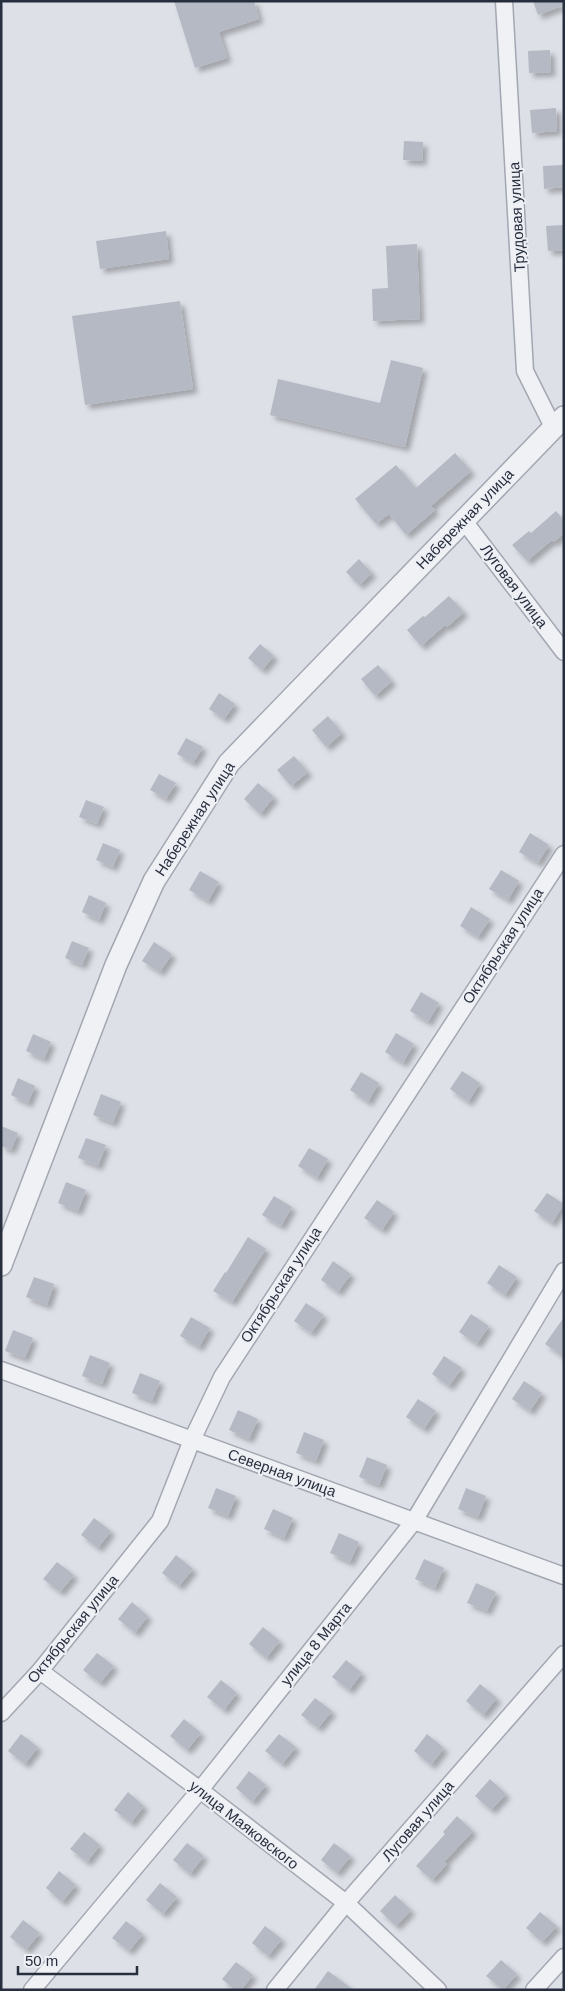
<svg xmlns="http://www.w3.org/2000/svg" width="565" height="1991" font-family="Arial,sans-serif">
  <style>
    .building { fill: #b5b9c3; filter: url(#shadow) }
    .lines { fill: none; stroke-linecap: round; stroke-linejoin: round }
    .minor-casing { stroke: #a3a7b1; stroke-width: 19 }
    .tertiary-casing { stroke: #a3a7b1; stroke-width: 24 }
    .minor { stroke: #f0f1f5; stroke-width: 16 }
    .tertiary { stroke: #f0f1f5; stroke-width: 21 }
    .labels { text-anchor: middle; stroke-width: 4; stroke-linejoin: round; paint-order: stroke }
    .street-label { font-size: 15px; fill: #272e3d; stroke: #edeff4 }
  </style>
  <defs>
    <filter id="shadow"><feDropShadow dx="4.5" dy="4.5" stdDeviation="2.5" flood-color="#0004"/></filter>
  </defs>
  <rect width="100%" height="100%" fill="#dde0e7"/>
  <g class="building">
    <path d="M174 1H254L259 19 219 32 227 58 195 68Z"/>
    <path d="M533 1H564V5L538 15Z"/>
    <path d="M550 50 551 72 529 73 528 51Z"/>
    <path d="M556 108 557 131 532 133 530 110Z"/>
    <path d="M404 141 423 142 422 161 403 160Z"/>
    <path d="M564 165V187L544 189 543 166Z"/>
    <path d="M564 225V250L548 251 546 226Z"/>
    <path d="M166 231 169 259 100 269 96 241Z"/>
    <path d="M417 244 420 319 373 321 372 289 388 288 386 246Z"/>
    <path d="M180 301 193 389 85 405 72 316Z"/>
    <path d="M391 360 423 368 405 447 270 415 278 379 380 403Z"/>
    <path d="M455 453 471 471 431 506 435 510 406 535 389 514 376 524 355 499 396 465 416 488Z"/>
    <path d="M556 511 564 520V533L554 542 552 540 527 561 512 545 529 531 531 533Z"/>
    <path d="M359 559 372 573 359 585 346 572Z"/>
    <path d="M449 596 464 612 447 627 445 625 421 646 407 630 423 616 425 617Z"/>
    <path d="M260 644 274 656 262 670 248 658Z"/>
    <path d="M378 665 392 681 375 696 361 679Z"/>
    <path d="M219 693 235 704 224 719 209 709Z"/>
    <path d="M328 716 342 733 326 747 312 730Z"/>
    <path d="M186 738 203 747 193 763 177 754Z"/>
    <path d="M294 756 308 772 291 786 277 770Z"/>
    <path d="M159 774 176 783 166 799 150 790Z"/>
    <path d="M258 783 274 797 260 814 244 799Z"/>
    <path d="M86 800 104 807 97 824 79 817Z"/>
    <path d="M530 833 549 845 538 863 519 852Z"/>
    <path d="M103 843 120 850 113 867 96 860Z"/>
    <path d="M501 870 519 881 508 900 489 889Z"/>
    <path d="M200 871 219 882 208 901 189 890Z"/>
    <path d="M89 895 106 903 99 920 82 912Z"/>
    <path d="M471 907 490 919 478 937 460 926Z"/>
    <path d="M72 941 89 948 82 965 65 958Z"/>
    <path d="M154 942 172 954 160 972 142 961Z"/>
    <path d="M421 992 439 1003 428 1022 410 1011Z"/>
    <path d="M396 1033 414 1044 403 1063 385 1052Z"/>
    <path d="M33 1034 51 1042 44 1059 26 1051Z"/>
    <path d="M462 1071 480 1083 468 1102 450 1089Z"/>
    <path d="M361 1072 379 1083 368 1102 350 1090Z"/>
    <path d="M18 1078 35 1086 28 1103 11 1095Z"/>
    <path d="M101 1094 121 1102 113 1123 93 1115Z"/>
    <path d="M1 1126 18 1133 11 1150 1 1146Z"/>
    <path d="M86 1138 106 1145 98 1166 78 1158Z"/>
    <path d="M309 1148 328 1159 317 1178 298 1166Z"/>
    <path d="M66 1182 86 1190 78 1211 58 1203Z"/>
    <path d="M547 1193 564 1204 552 1223 534 1211Z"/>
    <path d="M274 1196 292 1207 281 1226 262 1215Z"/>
    <path d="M377 1200 394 1212 382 1230 364 1218Z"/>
    <path d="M248 1237 266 1249 232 1302 213 1291 225 1272 226 1273Z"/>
    <path d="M333 1261 351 1274 338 1292 321 1280Z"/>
    <path d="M499 1265 517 1277 505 1295 487 1283Z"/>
    <path d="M34 1277 54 1284 47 1305 26 1297Z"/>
    <path d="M306 1303 324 1315 311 1333 294 1321Z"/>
    <path d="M471 1314 489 1326 477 1344 459 1332Z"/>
    <path d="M191 1317 210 1328 199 1347 180 1336Z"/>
    <path d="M564 1317V1357L545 1344Z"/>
    <path d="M13 1330 33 1338 25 1358 5 1351Z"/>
    <path d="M90 1355 110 1363 102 1384 82 1376Z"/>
    <path d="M444 1356 462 1368 449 1386 432 1374Z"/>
    <path d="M140 1373 160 1381 152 1401 132 1393Z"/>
    <path d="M524 1381 542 1393 530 1411 512 1399Z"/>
    <path d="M418 1399 436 1411 424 1429 406 1417Z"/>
    <path d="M238 1410 258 1419 249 1439 229 1430Z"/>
    <path d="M304 1432 324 1440 316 1461 296 1453Z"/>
    <path d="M367 1457 387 1465 379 1485 359 1477Z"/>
    <path d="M216 1488 236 1496 228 1516 208 1508Z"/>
    <path d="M466 1488 486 1496 478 1517 458 1509Z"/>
    <path d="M273 1509 293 1518 284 1538 264 1529Z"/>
    <path d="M94 1518 111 1531 98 1548 81 1535Z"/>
    <path d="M339 1533 359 1542 350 1562 330 1553Z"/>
    <path d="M176 1555 193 1569 179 1586 162 1573Z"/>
    <path d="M424 1559 444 1568 435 1588 415 1579Z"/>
    <path d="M57 1562 74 1575 60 1592 43 1579Z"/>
    <path d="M476 1583 496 1592 487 1611 467 1603Z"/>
    <path d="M132 1602 148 1616 135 1633 118 1619Z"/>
    <path d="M263 1627 280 1641 266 1658 249 1644Z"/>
    <path d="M97 1653 114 1666 100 1683 83 1670Z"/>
    <path d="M346 1660 362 1673 349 1690 332 1677Z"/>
    <path d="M221 1680 237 1693 224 1710 207 1697Z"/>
    <path d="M480 1684 497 1698 483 1715 466 1701Z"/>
    <path d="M315 1698 332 1711 318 1728 301 1715Z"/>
    <path d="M184 1719 201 1733 187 1750 170 1736Z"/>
    <path d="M21 1734 38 1747 25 1764 8 1751Z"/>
    <path d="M279 1734 296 1747 282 1764 265 1751Z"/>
    <path d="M427 1734 444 1748 431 1765 414 1751Z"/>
    <path d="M249 1771 266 1785 252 1802 236 1788Z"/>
    <path d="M490 1779 506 1794 491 1810 475 1796Z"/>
    <path d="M128 1792 144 1806 131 1823 114 1810Z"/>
    <path d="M457 1816 473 1831 444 1862 447 1864 432 1880 416 1866 445 1834 443 1832Z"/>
    <path d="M84 1832 100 1845 87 1862 70 1849Z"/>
    <path d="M187 1843 204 1856 190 1874 173 1860Z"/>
    <path d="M334 1843 351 1856 337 1873 321 1860Z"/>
    <path d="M59 1871 76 1885 62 1902 46 1888Z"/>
    <path d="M160 1883 177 1897 163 1914 146 1900Z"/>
    <path d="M395 1895 411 1910 396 1926 380 1911Z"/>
    <path d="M540 1912 557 1926 542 1942 526 1928Z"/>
    <path d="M23 1920 40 1933 26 1950 10 1937Z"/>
    <path d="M126 1921 143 1934 129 1951 112 1938Z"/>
    <path d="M265 1926 282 1939 268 1956 252 1943Z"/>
    <path d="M501 1960 517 1974 503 1990 486 1976Z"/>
    <path d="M236 1962 253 1975 241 1990H235L222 1979Z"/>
    <path d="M328 1971 354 1990H314Z"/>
  </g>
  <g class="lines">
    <defs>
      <g id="minor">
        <path d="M504 1 525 371 553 427"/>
        <path d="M464 521 564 652"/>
        <path d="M1 1370 564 1576"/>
        <path d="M40 1671 200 1790 346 1903 438 1990"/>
        <path d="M1 1713 40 1671 160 1521 192 1440 222 1377 564 854"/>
        <path d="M32 1990 200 1790 414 1521 564 1271"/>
        <path d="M275 1990 346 1903 564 1654"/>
        <path d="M534 1990 564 1957"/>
      </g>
      <path id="tertiary" d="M1 1265 116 965 154 881 229 763 564 417"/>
    </defs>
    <use href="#minor" class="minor-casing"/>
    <use href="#tertiary" class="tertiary-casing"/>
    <use href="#minor" class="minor"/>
    <use href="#tertiary" class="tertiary"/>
  </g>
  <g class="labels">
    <g class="street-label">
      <text transform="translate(517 217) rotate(-93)" y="5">Трудовая улица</text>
      <text transform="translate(465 519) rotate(-46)" y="5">Набережная улица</text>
      <text transform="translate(514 586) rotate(53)" y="5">Луговая улица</text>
      <text transform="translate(195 819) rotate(-57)" y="5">Набережная улица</text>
      <text transform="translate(503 946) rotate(-57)" y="5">Октябрьская улица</text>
      <text transform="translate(281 1285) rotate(-57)" y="5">Октябрьская улица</text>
      <text transform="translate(282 1473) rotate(20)" y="5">Северная улица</text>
      <text transform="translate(73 1629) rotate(-51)" y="5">Октябрьская улица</text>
      <text transform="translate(316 1644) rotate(-51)" y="5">улица 8 Марта</text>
      <text transform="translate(418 1821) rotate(-49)" y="5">Луговая улица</text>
      <text transform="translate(244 1825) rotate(38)" y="5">улица Маяковского</text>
    </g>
  </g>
  <rect width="565" height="1991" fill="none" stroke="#272e3d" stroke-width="5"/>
  <path d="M18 1966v8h119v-8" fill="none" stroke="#272e3d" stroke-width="2.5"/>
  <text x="25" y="1966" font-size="15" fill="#272e3d" stroke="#edeff4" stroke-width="4" paint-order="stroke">50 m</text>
</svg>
